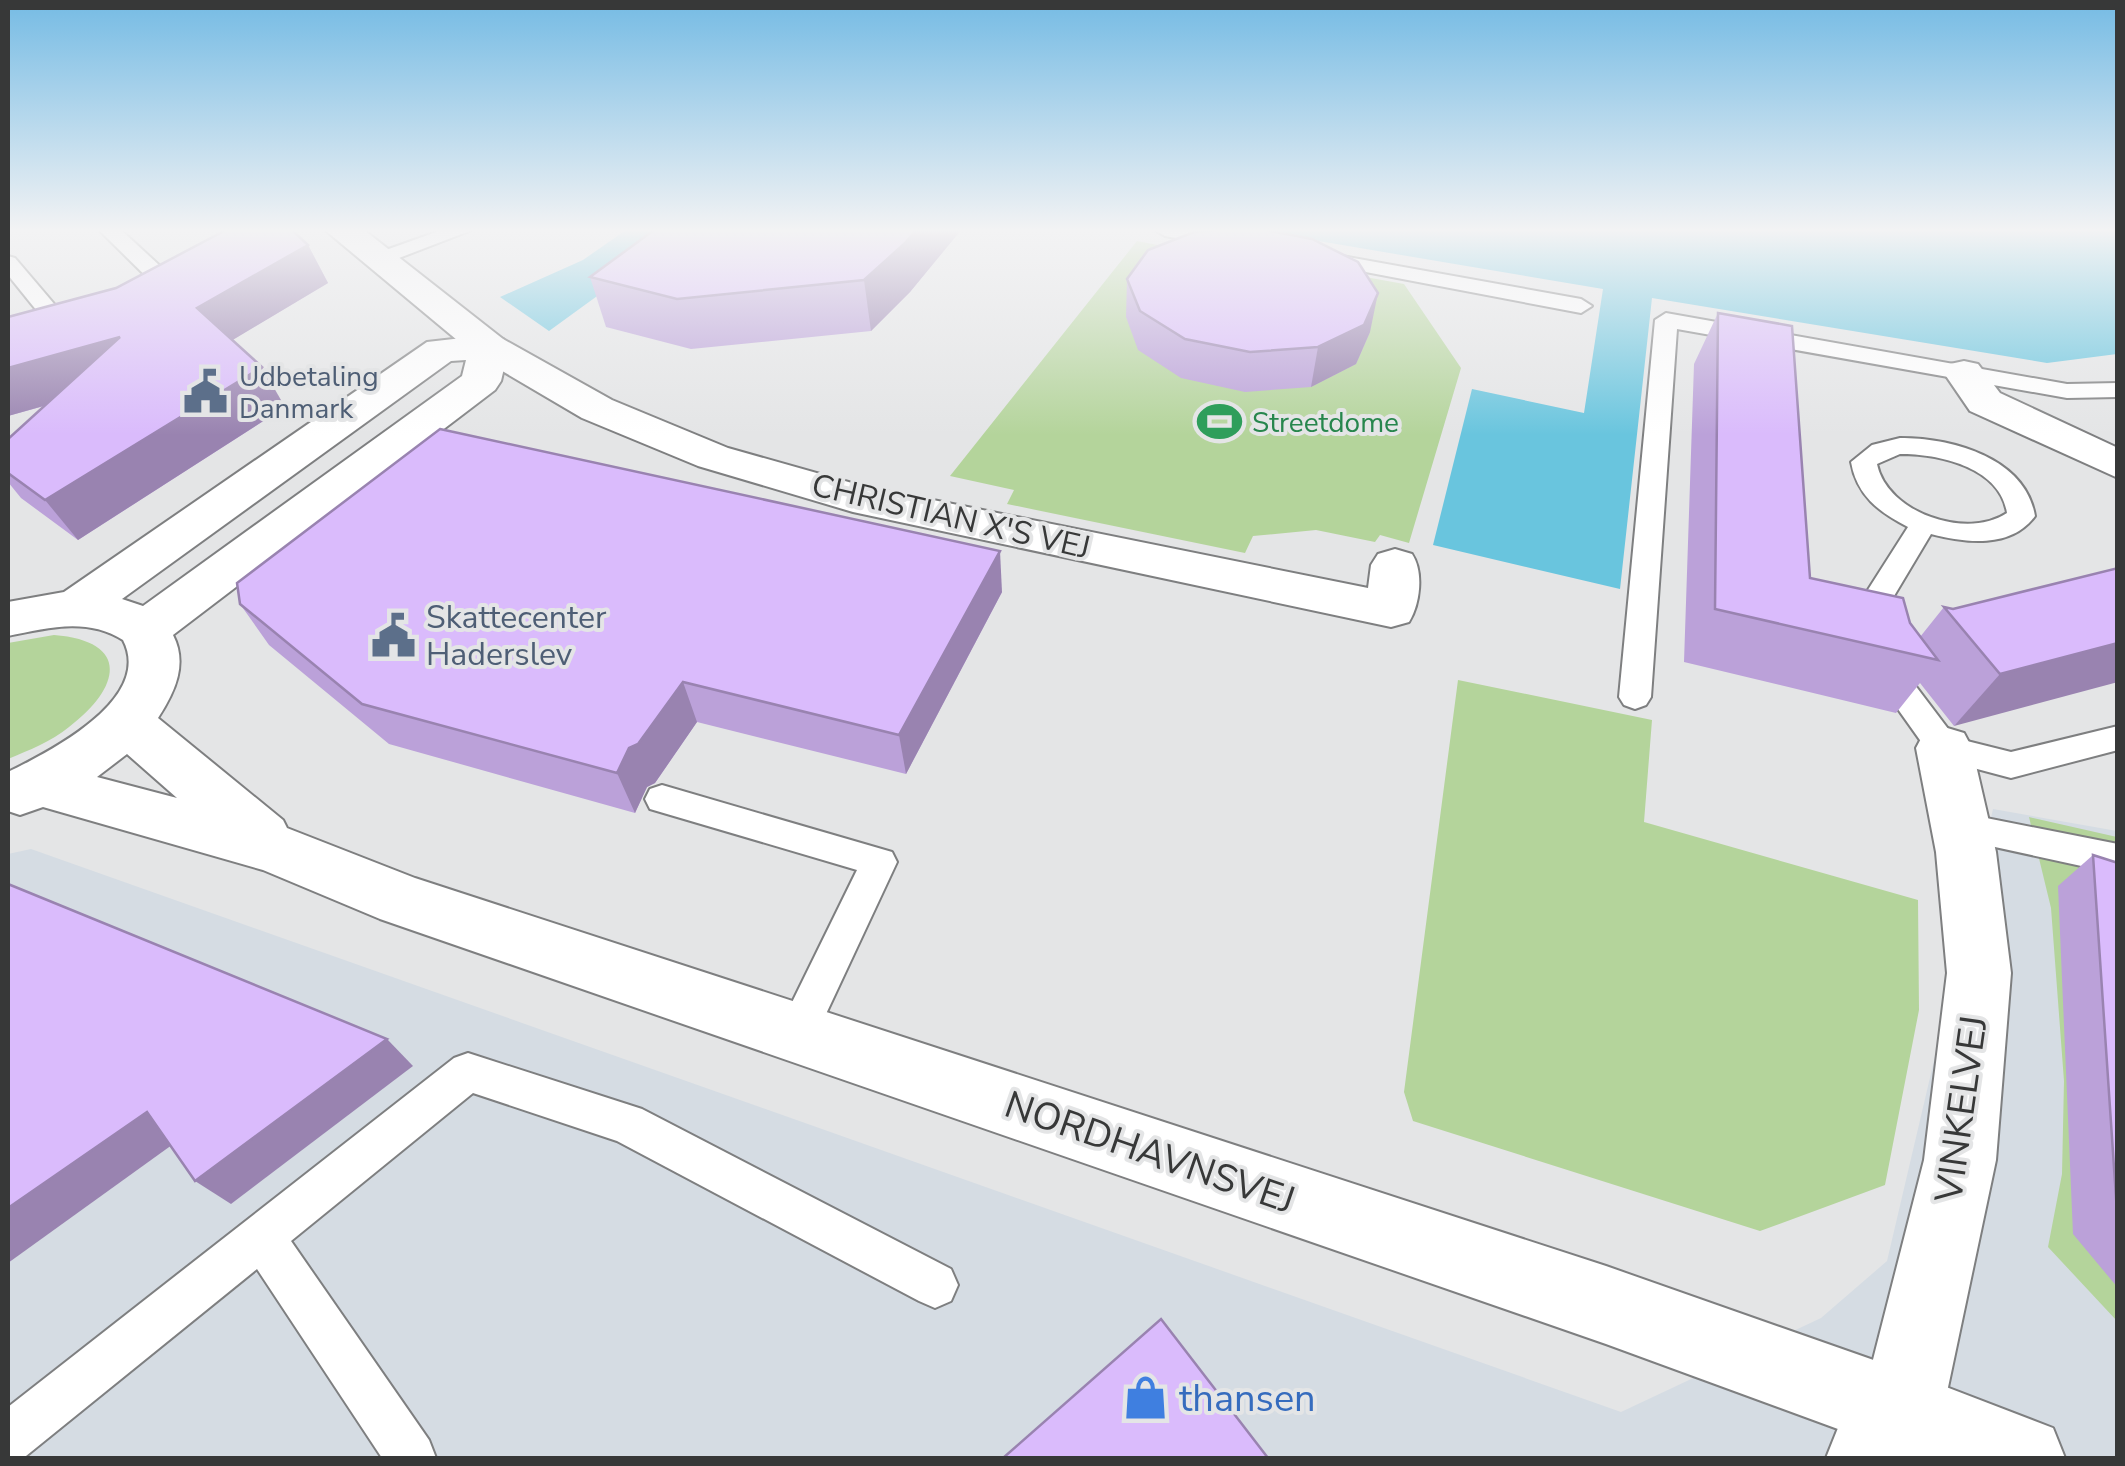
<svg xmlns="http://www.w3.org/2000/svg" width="2125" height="1466" font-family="'Nunito Sans',sans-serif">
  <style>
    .built { fill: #d5dce3 }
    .green { fill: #b4d49b }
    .water { fill: #69c5de }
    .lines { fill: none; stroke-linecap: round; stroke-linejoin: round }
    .service-casing { stroke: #7e7f80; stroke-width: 4 }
    .minor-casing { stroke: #7e7f80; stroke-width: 4 }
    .tertiary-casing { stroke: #7e7f80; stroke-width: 4 }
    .service { fill: #fff; fill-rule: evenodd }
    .minor { fill: #fff; fill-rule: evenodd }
    .tertiary { fill: #fff; fill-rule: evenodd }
    .wall { fill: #bba1d9 }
    .shaded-wall { fill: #9983b0 }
    .building { fill: #dabbfc; stroke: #9983b0; stroke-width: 2.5 }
    .labels { text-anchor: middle; stroke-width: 8; stroke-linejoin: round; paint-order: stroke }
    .far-service-label { font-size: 28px; fill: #4e5e75; stroke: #e4e5e6; text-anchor: start }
    .far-leisure-label { font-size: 28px; fill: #27864d; stroke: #e4e5e6; text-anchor: start }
    .street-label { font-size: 32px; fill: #373838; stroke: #e4e5e6 }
    .service-label { font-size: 32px; fill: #4e5e75; stroke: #e4e5e6; text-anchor: start }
    .near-street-label { font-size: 38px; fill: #373838; stroke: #e4e5e6 }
    .near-shop-label { font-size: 38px; fill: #366cbe; stroke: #e4e5e6; text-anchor: start }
  </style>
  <rect width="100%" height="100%" fill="#e4e5e6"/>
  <path class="built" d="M1993 809 2117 831V1458H8V854L31 849 1621 1412 1821 1318 1887 1261Z"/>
  <g class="green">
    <path d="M1137 241 1198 253 1221 251 1404 284 1461 368 1409 543 1380 535 1375 542 1316 530 1253 536 1245 553 1007 504 1014 490 950 476Z"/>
    <path d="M54 635C131 641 121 688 69 727 51 742 29 750 8 759V643Z"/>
    <path d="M1458 680 1652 720 1644 822 1918 900 1919 1010 1885 1185 1760 1231 1413 1121 1404 1092Z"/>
    <path d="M2029 817 2117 837V1321L2048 1247 2062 1174 2064 1081 2051 908Z"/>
  </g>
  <g class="water">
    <path d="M626 230H688L549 331 500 297 583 260Z"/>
    <path d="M1253 230H2117V354L2047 363 1652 298 1620 589 1433 545 1472 389 1584 413 1603 289Z"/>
  </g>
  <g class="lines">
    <defs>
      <g id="service">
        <path d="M99 230H121L185 289 188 294 185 299H169Z"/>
        <path d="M442 230H472L386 263 379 265 369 259 372 255Z"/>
        <path d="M1155 230H1200L1239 238 1242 242 1232 248 1165 236Z"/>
        <path d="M1320 252 1581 299 1592 306 1581 313 1313 262 1310 258 1313 254Z"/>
        <path d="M8 256 15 258 78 332 81 337 78 342H62L8 275Z"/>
        <path d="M1666 313 2067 384 2118 383V397L2067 398 1677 329 1651 697 1646 705 1635 709 1624 705 1619 697 1655 320Z"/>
        <path d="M1900 438C1951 438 2025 457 2035 516 2011 549 1966 543 1931 534L1894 596 1899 664 1955 738 2011 752 2118 726V750L2011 778 1932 757 1873 674 1869 666 1864 596 1908 527C1879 512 1857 496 1851 462L1872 445ZM1900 454C1939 454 2000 467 2007 513 1967 540 1887 513 1877 464Z"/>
        <path d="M662 785 892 852 897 862 811 1046 797 1051 783 1046 777 1033 857 870 650 809 645 799 650 789Z"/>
        <path d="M1961 813 2118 844V874L1949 837 1944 827 1949 817Z"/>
        <path d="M468 1053 642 1109 951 1269 958 1285 951 1301 935 1308 919 1301 617 1141 473 1093 291 1241 429 1440 436 1458H382L257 1269 26 1456 8 1458V1407L454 1058Z"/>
      </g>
      <g id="minor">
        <path d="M325 230H364L503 339 612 400 728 448 859 485 1368 588 1371 565 1378 554 1395 549 1412 554C1424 572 1420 604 1409 622L1391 627 853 512 698 466 582 418 475 355Z"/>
        <path d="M1964 361 1978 364 2000 393 2118 448V478L1970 411 1944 373 1950 364Z"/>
        <path d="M1944 727 1964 733 1972 748 1996 852 2011 973 1996 1160 1943 1411 1919 1458H1826L1838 1428 1865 1391 1924 1160 1947 973 1936 852 1916 748 1924 733Z"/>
      </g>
      <path id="tertiary" d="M489 335 503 339 509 347 501 381 495 390 173 635C188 664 175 692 158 718L283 820 287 828 415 878 1606 1266 1902 1370 2053 1428 2065 1458H1917L1606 1344 380 919 263 870 43 807 20 815 8 811V772C49 752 154 699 123 640 87 617 47 628 8 636V602L64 592 427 342ZM466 360 462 376 143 606 122 599 451 361ZM127 754 177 798 97 777Z"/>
    </defs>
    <use href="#service" class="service-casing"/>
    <use href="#minor" class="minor-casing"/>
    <use href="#tertiary" class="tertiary-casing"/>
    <use href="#service" class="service"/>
    <use href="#minor" class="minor"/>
    <use href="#tertiary" class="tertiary"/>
  </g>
  <g class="wall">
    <path d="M654 230H961L910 292 871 331 691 349 606 327 590 277Z"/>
    <path d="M308 245 328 283 232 340 285 407 78 540 21 498 8 482V439L44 406 8 416V317Z"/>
    <path d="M1127 279 1370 332 1356 364 1311 387 1245 392 1181 378 1138 350 1126 317Z"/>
    <path d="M1718 313 1810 578 1910 623 1920 637 1944 607 1953 609 2118 568 1954 726 1920 683 1896 713 1684 662 1694 364Z"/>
    <path d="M1002 592 906 774 697 722 655 783 647 787 635 813 389 744 269 645 240 604Z"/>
    <path d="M2093 855 2118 863V1288L2073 1234 2058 886Z"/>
  </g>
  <g class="shaded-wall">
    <path d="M916 230H961L910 292 871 331 864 280Z"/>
    <path d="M308 245 328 283 221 347 197 308Z"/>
    <path d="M1378 293 1370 332 1356 364 1311 387 1318 347Z"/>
    <path d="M120 337 146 377 8 416V368Z"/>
    <path d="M262 367 285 407 78 540 45 500Z"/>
    <path d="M1000 551 1002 592 906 774 899 735Z"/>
    <path d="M2118 643V682L1954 726 2000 674Z"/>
    <path d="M683 682 697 722 655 783 647 787 635 813 617 773 629 748Z"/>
    <path d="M387 1039 413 1066 231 1204 195 1181Z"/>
    <path d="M147 1112 183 1137 8 1263V1208Z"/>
  </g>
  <g class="building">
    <path d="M226 230H292L308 245 197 308 262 367 45 500 8 473V439L120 337 8 368V317L116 288Z"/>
    <path d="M654 230H916L905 243 864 280 677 299 590 277Z"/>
    <path d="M1220 230H1265L1312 239 1358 262 1378 293 1364 325 1318 347 1250 352 1185 339 1140 311 1127 279 1148 250 1194 232Z"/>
    <path d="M1718 313 1792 326 1810 578 1903 598 1910 623 1938 660 1715 609Z"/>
    <path d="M440 429 1000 551 899 735 683 682 638 744 629 748 617 773 362 704 240 604 237 583Z"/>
    <path d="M2118 568V643L2000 674 1944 607 1953 609Z"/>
    <path d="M2093 855 2118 863V1212H2117Z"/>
    <path d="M8 884 387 1039 195 1181 147 1112 8 1208Z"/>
    <path d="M1161 1319 1268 1458H1003Z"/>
  </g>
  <linearGradient id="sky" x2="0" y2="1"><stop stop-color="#75bbe4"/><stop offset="0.53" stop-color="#f3f3f4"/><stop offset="1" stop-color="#f3f3f4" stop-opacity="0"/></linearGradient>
  <rect width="2125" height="435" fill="url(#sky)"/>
  <defs>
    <symbol id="civic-bare" viewBox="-9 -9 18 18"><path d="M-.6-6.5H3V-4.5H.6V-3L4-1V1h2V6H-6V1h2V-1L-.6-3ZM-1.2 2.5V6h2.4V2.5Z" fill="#5c6f8a" stroke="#e4e5e6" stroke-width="2.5" paint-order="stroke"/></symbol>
    <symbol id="stadium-bare" viewBox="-9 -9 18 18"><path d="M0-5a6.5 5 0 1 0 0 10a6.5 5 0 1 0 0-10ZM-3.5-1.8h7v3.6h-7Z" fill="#2e9e5b" stroke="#e4e5e6" stroke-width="2.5" paint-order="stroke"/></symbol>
    <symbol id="shop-bare" viewBox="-9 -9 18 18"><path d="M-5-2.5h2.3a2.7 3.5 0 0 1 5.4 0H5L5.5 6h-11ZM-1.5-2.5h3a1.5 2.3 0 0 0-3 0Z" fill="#3f7fe0" stroke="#e4e5e6" stroke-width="2.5" paint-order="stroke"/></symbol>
  </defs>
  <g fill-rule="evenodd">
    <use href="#civic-bare" x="174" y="360" width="63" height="63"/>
    <use href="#stadium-bare" x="1188" y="390" width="63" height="63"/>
    <use href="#civic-bare" x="362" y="604" width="63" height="63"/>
    <use href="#shop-bare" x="1114" y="1366" width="63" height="63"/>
  </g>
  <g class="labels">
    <g class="far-service-label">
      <text x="239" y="386">Udbetaling<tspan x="239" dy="32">Danmark</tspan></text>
    </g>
    <g class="far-leisure-label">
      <text x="1252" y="432">Streetdome</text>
    </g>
    <g class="street-label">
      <text transform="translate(951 516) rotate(13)" y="11">CHRISTIAN X'S VEJ</text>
    </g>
    <g class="service-label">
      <text x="426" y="628">Skattecenter<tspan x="426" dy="37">Haderslev</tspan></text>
    </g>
    <g class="near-street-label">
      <text transform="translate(1961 1109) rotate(-82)" y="13">VINKELVEJ</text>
      <text transform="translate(1150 1152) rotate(19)" y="13">NORDHAVNSVEJ</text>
    </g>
    <g class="near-shop-label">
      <text x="1179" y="1411">thansen</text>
    </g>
  </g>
  <rect width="2125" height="1466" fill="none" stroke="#373838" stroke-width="20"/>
</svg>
